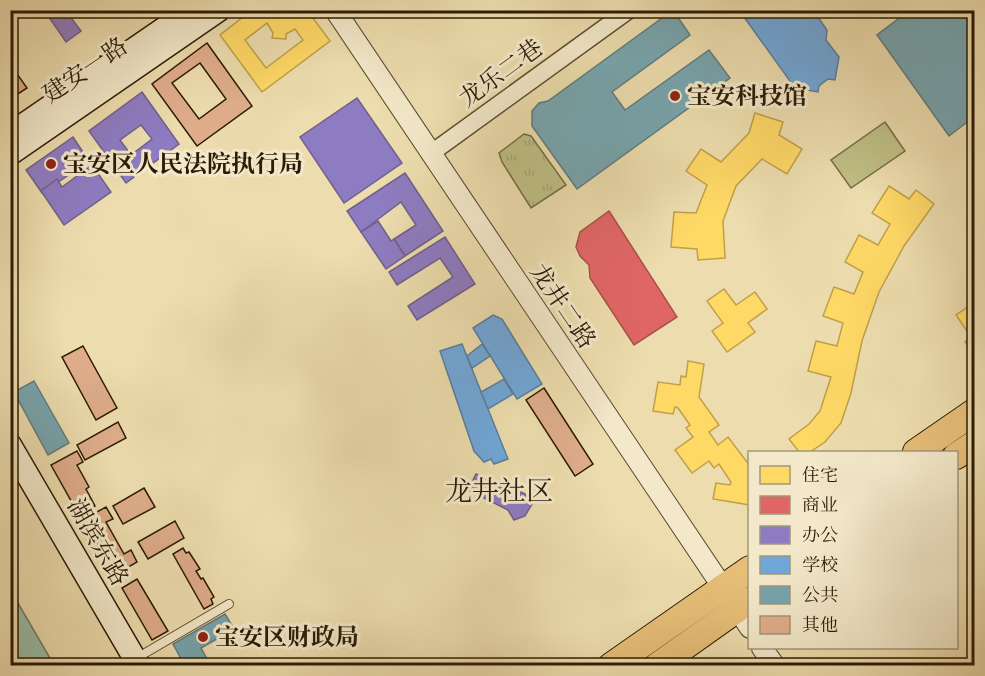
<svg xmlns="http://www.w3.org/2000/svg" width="985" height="676" font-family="'Libre Bodoni','Noto Serif SC',serif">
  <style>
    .grass { fill: url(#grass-tufts); stroke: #756d45; stroke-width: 1.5 }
    .park { fill: #bfbf85; stroke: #756d45; stroke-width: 1.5 }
    .water { fill: #9abda6; stroke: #6e7c66; stroke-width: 1.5 }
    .homes { fill: #ffd966; stroke: #bfa049; stroke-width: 1.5; fill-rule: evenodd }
    .shops { fill: #e06666; stroke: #aa5049; stroke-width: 1.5 }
    .offices { fill: #8e7cc3; stroke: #705f8a; stroke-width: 1.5; fill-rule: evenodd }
    .schools { fill: #6fa8dc; stroke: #5b7e9c; stroke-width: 1.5 }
    .public { fill: #76a5af; stroke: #607c7c; stroke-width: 1.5 }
    .building { fill: #dfad8a; stroke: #2b1b05; stroke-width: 1.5; fill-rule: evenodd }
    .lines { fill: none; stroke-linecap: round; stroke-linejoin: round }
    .service-casing { stroke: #5c4c2f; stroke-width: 10 }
    .minor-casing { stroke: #5c4c2f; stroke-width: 19 }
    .tertiary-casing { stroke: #5c4c2f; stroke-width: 22 }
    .secondary-casing { stroke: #2b1b05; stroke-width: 25 }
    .primary-casing { stroke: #2b1b05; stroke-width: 28 }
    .service { stroke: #f3e9ca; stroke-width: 8 }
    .minor { stroke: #f3e9ca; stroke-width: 16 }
    .tertiary { stroke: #f3e9ca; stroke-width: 20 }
    .secondary { stroke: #f3e9ca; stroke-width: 22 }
    .primary { stroke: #e6be77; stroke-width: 26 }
    .poi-dot { fill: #8f2418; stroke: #f3e9ca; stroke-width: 2 }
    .labels { text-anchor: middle; stroke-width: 6; stroke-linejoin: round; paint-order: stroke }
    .street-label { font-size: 24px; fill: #2b1b05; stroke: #f3e9ca }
    .poi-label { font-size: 24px; font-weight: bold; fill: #2b1b05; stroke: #f3e9ca; text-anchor: start }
    .quarter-label { font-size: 27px; fill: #2b1b05; stroke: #f3e9ca }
  </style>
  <defs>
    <pattern id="grass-tufts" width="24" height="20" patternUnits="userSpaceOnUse" patternTransform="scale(1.5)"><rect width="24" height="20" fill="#bfbf85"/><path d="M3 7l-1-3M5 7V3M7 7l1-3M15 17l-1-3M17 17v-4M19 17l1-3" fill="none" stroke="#a4a471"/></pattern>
  </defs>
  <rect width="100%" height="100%" fill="#edddae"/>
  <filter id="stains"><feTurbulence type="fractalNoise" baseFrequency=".00333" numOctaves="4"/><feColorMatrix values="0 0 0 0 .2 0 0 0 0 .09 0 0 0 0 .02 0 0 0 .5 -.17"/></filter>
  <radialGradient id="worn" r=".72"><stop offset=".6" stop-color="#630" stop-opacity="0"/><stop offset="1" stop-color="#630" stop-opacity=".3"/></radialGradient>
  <path class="grass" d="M524 134 531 136 566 185 531 208 502 162 499 153Z"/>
  <path class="park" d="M885 122 905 151 851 188 831 160Z"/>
  <path class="water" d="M10 591H11L54 665H11Z"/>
  <g class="homes">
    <path d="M252 10H307L330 41 262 92 220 35ZM267 23 273 33 272 38 286 39V34L295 29 303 40 266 68 245 40Z"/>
    <path d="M755 113 783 122 779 135 802 149 787 174 762 159 736 186 723 221 725 258 698 260 697 249 671 247 674 212 696 213 707 185 686 171 701 149 721 162 749 133Z"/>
    <path d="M889 186 909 199 916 190 934 204 904 246 879 292 862 341 851 393 841 423 825 442 810 452H799L789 439 809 424 820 411 831 377 808 371 816 341 837 346 843 323 823 316 834 287 854 294 863 272 845 262 859 235 878 245 890 224 872 213Z"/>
    <path d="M724 289 736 305 755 292 767 309 748 323 755 332 727 352 712 331 723 323 707 301Z"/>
    <path d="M969 306 973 311 974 310V335L972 331 969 334 956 315Z"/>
    <path d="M974 335V356L965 342Z"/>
    <path d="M688 361 704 364 699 397 719 425 709 432 718 445 728 437 750 466V505L713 499 716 483 730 485 731 482 719 464 714 468 709 461 692 473 675 450 693 437 686 428 690 425 678 408 675 407 673 414 653 411 658 382 680 385 681 376 686 377Z"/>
  </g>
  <path class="shops" d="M609 211 677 317 634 345 590 278 589 265 580 256 576 247 580 232Z"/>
  <g class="offices">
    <path d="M44 10H75L69 15 81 31 66 42Z"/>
    <path d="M142 92 179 144 126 183 89 131ZM141 125 152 139 131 155 120 140Z"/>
    <path d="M357 98 402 163 344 203 300 137Z"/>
    <path d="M73 137 85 155 63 170 67 176 42 193 26 170Z"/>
    <path d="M92 165 111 192 64 225 41 191 57 179 62 187Z"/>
    <path d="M405 173 443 231 405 256 394 239 416 225 401 202 361 232 347 211Z"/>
    <path d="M378 221 391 241 394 239 405 256 386 269 361 232Z"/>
    <path d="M445 237 475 284 417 320 408 306 453 277 440 258 397 285 389 272Z"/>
    <path d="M476 474 519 497 521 492 527 495 524 500 532 504 525 516 514 520 508 510 468 490Z"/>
  </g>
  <g class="schools">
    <path d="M745 10H813L827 30 826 40 839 57 835 80 828 79 819 86 818 92 795 88 744 17Z"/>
    <path d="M493 315 502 319 542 384 517 399 473 328Z"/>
    <path d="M462 344 508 459 494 464 491 459 484 462 474 451 440 351Z"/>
    <path d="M482 344 490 356 472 368 467 356Z"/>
    <path d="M504 379 513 394 488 409 481 392Z"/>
  </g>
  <g class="public">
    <path d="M673 10 690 35 612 92 625 110 709 50 730 78 577 189 532 126V111L539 103 548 101Z"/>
    <path d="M910 10H974V117L949 136 877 35Z"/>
    <path d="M34 381 69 443 48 455 14 392Z"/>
    <path d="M225 614 234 629 201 648 211 666H185L173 644Z"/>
  </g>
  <g class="building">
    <path d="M207 43 252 106 197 146 152 84ZM200 63 226 99 199 119 172 83Z"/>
    <path d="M10 64 27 88 10 99Z"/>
    <path d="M83 346 117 408 96 420 62 357Z"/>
    <path d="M544 388 593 464 575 476 526 400Z"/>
    <path d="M118 422 126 438 85 460 77 445Z"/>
    <path d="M77 451 83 462 77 465 89 487 86 489 95 506 79 515 51 465Z"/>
    <path d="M144 488 155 507 123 524 113 506Z"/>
    <path d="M106 507 113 519 106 522 124 554 131 550 137 562 115 575 84 519Z"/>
    <path d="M175 521 184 538 148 559 138 542Z"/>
    <path d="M183 548 186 553 189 552 200 569 196 571 201 579 203 578 214 597 211 599 213 604 204 609 173 554Z"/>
    <path d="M137 579 168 631 152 640 122 588Z"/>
  </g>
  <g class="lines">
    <defs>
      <path id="service" d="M123 666 229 604"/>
      <path id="minor" d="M430 154 629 10"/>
      <g id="tertiary">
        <path d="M335 10 750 628"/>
        <path d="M762 648 775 666"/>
      </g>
      <g id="secondary">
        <path d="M10 134 191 10"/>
        <path d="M10 154 219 10"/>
        <path d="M10 445 139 666"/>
      </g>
      <g id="primary">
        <path d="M916 452 974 412"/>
        <path d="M956 456 974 444"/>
        <path d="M611 666 750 569"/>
        <path d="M657 666 750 600"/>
      </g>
    </defs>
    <use href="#service" class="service-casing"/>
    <use href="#minor" class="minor-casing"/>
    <use href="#tertiary" class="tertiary-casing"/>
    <use href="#secondary" class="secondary-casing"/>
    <use href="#primary" class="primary-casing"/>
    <use href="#service" class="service"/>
    <use href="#minor" class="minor"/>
    <use href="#tertiary" class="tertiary"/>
    <use href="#secondary" class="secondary"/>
    <use href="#primary" class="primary"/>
  </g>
  <g class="poi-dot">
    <circle cx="675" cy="96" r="6"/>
    <circle cx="51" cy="164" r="6"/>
    <circle cx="203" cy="637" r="6"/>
  </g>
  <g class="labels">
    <g class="street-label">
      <text transform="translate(85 70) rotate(-34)" y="8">建安一路</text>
      <text transform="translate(501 73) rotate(-36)" y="8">龙乐二巷</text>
      <text transform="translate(563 306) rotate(56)" y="8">龙井二路</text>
      <text transform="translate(98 542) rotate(60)" y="8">湖滨东路</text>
    </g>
    <g class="poi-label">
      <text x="687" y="104">宝安科技馆</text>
      <text x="63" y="172">宝安区人民法院执行局</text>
      <text x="215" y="645">宝安区财政局</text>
    </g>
    <g class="quarter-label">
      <text x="499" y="500">龙井社区</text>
    </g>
  </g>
  <rect width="985" height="676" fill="none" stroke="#edddae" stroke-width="36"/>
  <rect x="12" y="12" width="961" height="652" fill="none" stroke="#2b1b05" stroke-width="3"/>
  <rect x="18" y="18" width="949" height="640" fill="none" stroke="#2b1b05" stroke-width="1.5"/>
  <rect x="748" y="451" width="210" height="198" fill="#f3e9ca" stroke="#a3977b" stroke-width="1.5"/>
  <rect x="760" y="466" width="30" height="18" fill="#ffd966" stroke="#a3977b" stroke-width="1.5"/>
  <text x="802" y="481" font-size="18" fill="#2b1b05">住宅</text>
  <rect x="760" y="496" width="30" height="18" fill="#e06666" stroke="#a3977b" stroke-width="1.5"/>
  <text x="802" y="511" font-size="18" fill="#2b1b05">商业</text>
  <rect x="760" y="526" width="30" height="18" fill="#8e7cc3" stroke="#a3977b" stroke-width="1.5"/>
  <text x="802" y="541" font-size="18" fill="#2b1b05">办公</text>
  <rect x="760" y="556" width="30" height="18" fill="#6fa8dc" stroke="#a3977b" stroke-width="1.5"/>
  <text x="802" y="571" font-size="18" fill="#2b1b05">学校</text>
  <rect x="760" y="586" width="30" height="18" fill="#76a5af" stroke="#a3977b" stroke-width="1.5"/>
  <text x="802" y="601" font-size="18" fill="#2b1b05">公共</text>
  <rect x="760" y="616" width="30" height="18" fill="#dfad8a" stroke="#a3977b" stroke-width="1.5"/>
  <text x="802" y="631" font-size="18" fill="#2b1b05">其他</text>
  <rect width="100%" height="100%" filter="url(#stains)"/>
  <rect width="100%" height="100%" fill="url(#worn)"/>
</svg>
